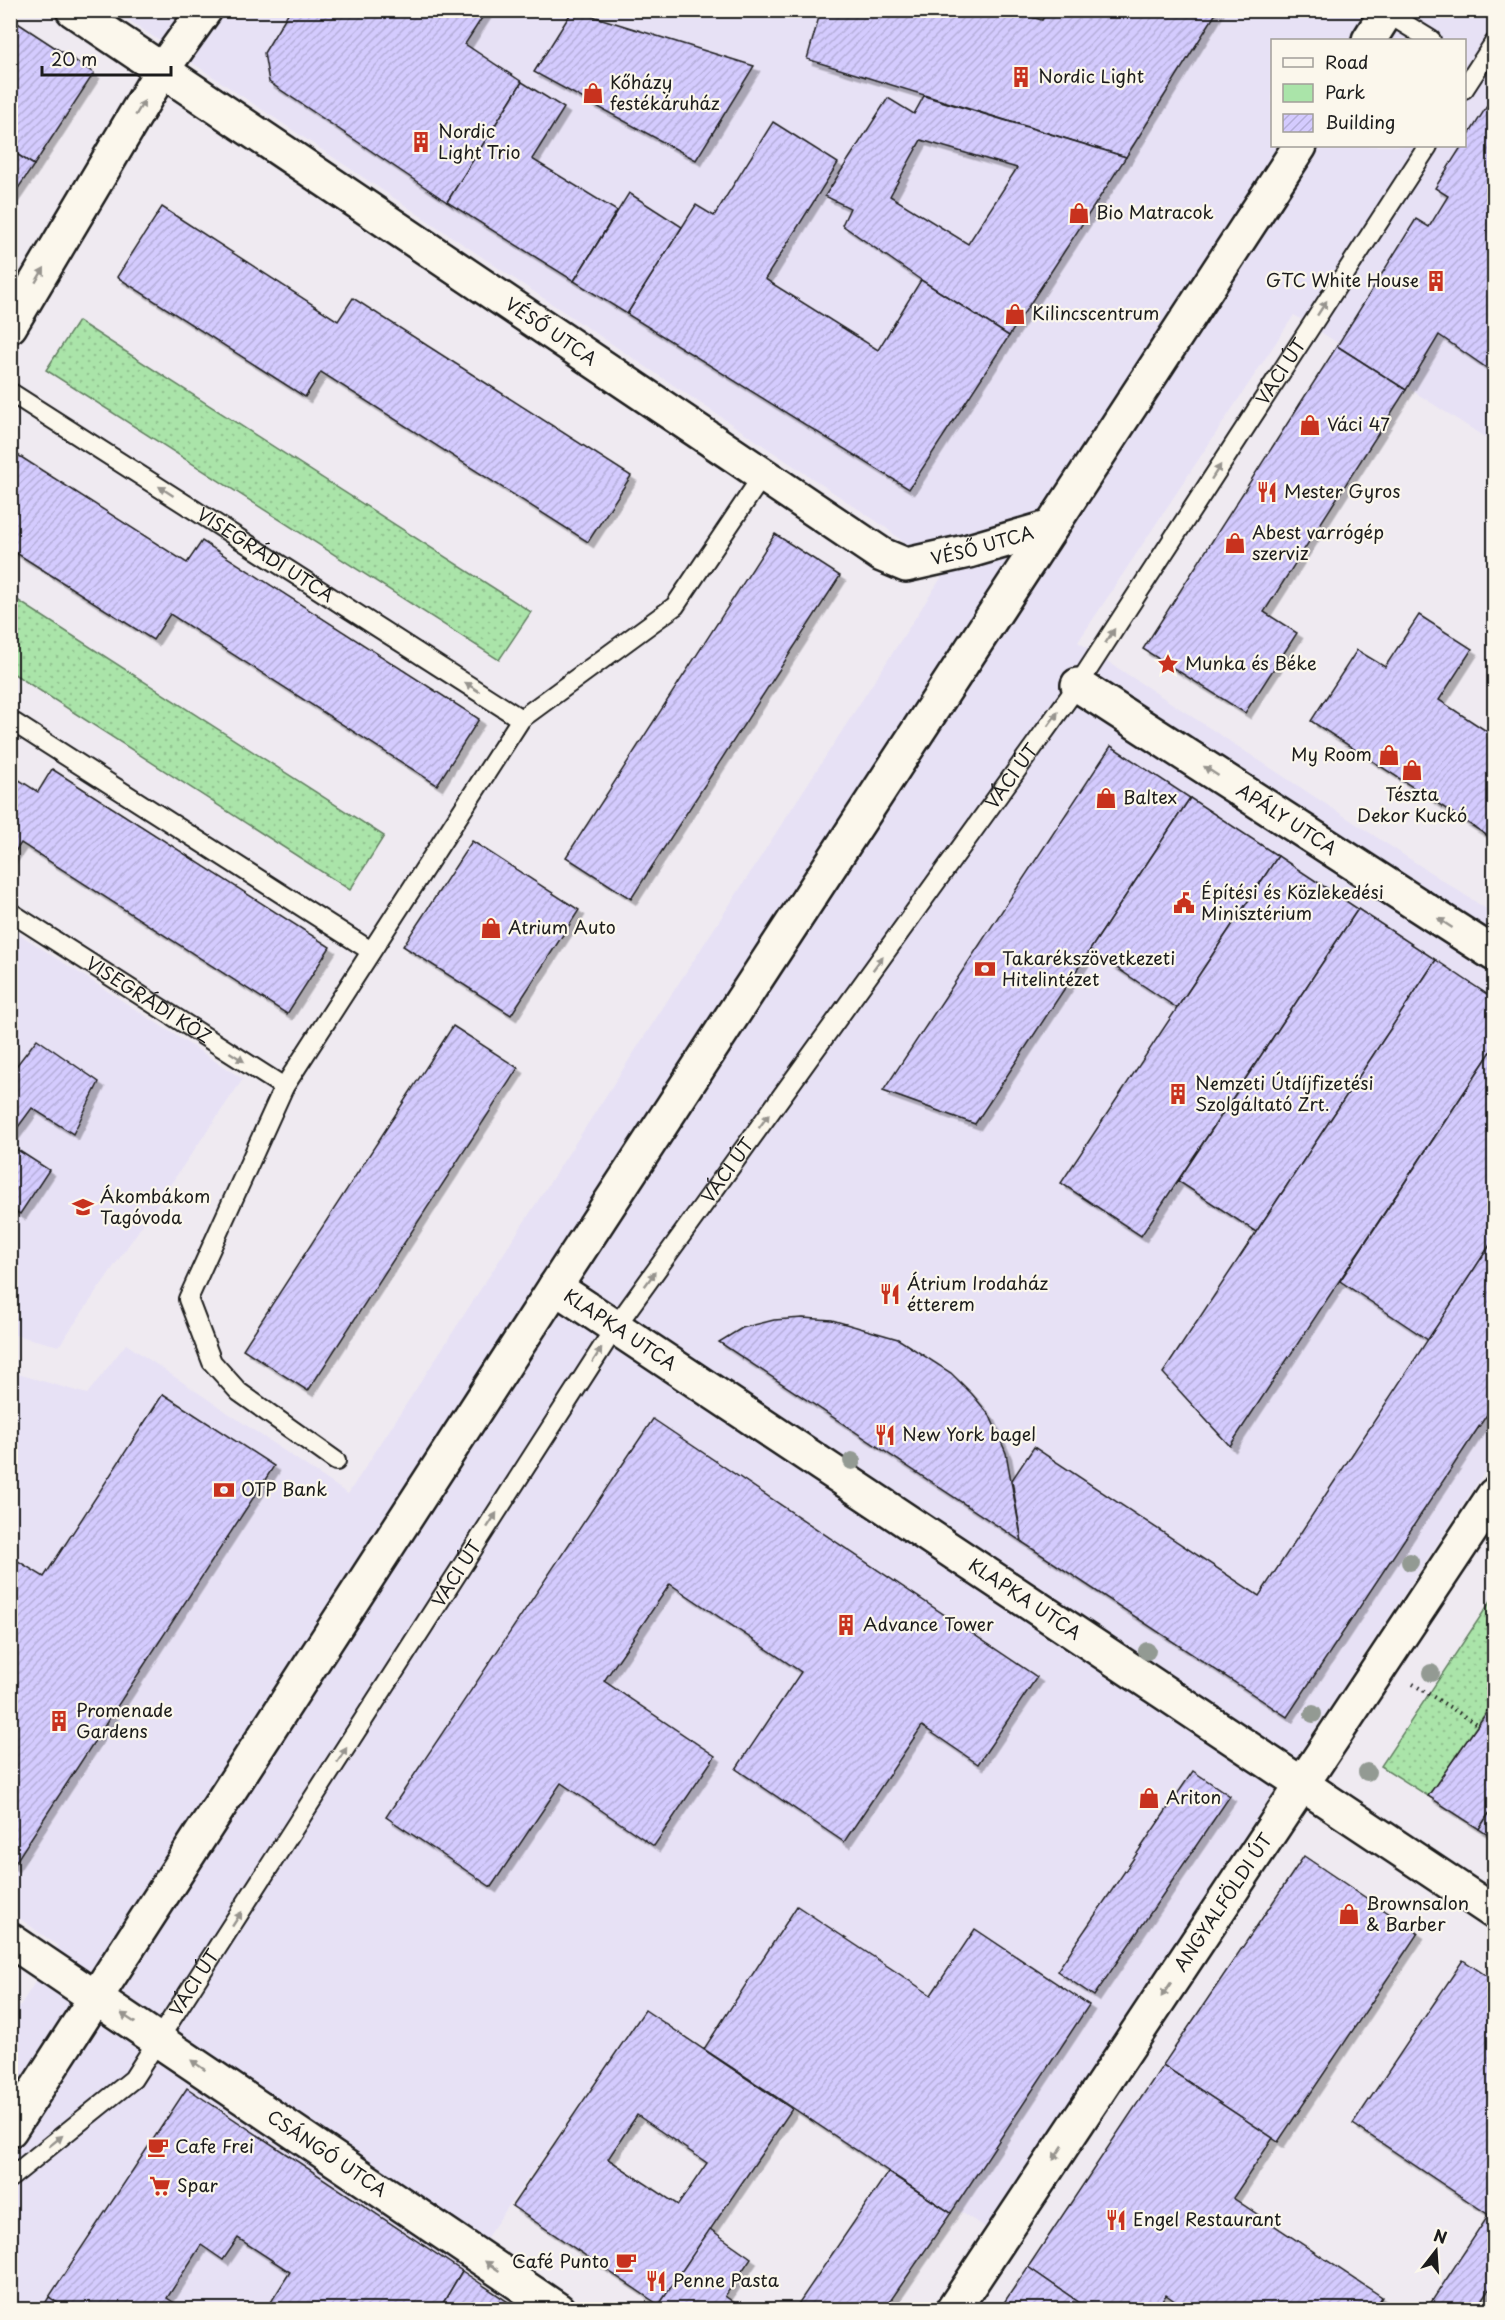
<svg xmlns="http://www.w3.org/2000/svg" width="1505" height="2320" font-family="'Playpen Sans',sans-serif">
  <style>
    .built { fill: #e7e1f5; fill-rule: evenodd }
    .green { fill: url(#green-dots); stroke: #638062; stroke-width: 1.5 }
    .building { fill: url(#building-hatch); stroke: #1c1c1c; stroke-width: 1.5; fill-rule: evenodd; filter: url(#shadow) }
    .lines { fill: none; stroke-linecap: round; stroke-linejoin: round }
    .lane-casing { stroke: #1c1c1c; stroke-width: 22 }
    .street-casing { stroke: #1c1c1c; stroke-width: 38 }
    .secondary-casing { stroke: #1c1c1c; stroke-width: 38 }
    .path { stroke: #1c1c1c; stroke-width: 4; stroke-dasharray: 1.5 4.5; stroke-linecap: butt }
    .lane { stroke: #fbf7ec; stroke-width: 18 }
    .street { stroke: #fbf7ec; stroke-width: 33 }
    .secondary { stroke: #fbf7ec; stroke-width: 33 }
    .tree { fill: #939a93 }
    .oneway { fill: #97948e }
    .labels { text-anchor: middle; stroke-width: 4.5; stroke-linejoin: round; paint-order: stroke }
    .poi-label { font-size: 18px; fill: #1c1c1c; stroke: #fbf7ec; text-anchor: start }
    .street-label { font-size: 18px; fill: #1c1c1c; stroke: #fbf7ec }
  </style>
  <defs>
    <pattern id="green-dots" width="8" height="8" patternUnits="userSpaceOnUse" patternTransform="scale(1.5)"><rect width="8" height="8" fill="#aae4a9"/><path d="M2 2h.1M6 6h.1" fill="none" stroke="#92c391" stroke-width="1.8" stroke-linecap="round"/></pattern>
    <pattern id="building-hatch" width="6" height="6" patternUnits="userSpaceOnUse" patternTransform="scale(1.5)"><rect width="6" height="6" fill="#d4cbfe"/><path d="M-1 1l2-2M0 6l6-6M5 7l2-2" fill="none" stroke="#b5aed9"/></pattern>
    <filter id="shadow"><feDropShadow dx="5.5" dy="5.5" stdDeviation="0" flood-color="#0004"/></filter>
  </defs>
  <rect width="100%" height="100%" fill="#efeaf1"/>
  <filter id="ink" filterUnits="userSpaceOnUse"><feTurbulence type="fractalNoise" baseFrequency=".0167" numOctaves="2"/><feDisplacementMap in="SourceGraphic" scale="12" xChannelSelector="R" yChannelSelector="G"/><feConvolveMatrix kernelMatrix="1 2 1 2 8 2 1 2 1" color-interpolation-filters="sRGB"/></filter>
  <g filter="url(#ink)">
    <g class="built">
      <path d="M115 11H1494V443L1294 315 1078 642 1494 914V1458L986 2228 645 2010 437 2309H11V2020L58 1946 11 1912V1372L87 1394 126 1344 348 1494 943 575 885 527ZM1272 40H1464V146H1272Z"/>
      <path d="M10 928 243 1079 59 1346 11 1334Z"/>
    </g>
    <g class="green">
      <path d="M78 321 531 612 499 660 46 370Z"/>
      <path d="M11 596 384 836 350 890 11 672Z"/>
      <path d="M1494 1596V1701L1428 1796 1381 1766Z"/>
    </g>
    <g class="building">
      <path d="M290 10H487L465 44 522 82 447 202 269 82 264 53Z"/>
      <path d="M573 10 754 66 696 160 534 72Z"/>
      <path d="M821 10H1008L1042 20 1048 10H1218L1126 157 807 59Z"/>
      <path d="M10 18 94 73 34 165 10 150Z"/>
      <path d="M522 82 564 108 532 159 617 211 574 281 447 202Z"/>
      <path d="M1494 95V373L1439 335 1406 390 1337 346 1416 219 1429 227 1448 196 1435 188Z"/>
      <path d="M924 96 1126 157 1009 336 921 280 842 225 850 208 825 196 888 98 914 114ZM921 140 1017 168 968 244 890 196Z"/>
      <path d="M773 122 838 163 765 279 878 350 921 280 1009 336 909 489 627 314 696 205 714 216Z"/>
      <path d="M10 150 34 165 10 200Z"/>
      <path d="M629 193 682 227 627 314 574 281Z"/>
      <path d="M162 207 338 321 353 298 631 476 588 542 321 372 305 397 117 277Z"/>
      <path d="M1337 346 1406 390 1264 612 1297 633 1245 713 1143 649Z"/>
      <path d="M10 450 187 563 202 541 479 719 437 785 170 614 153 640 10 549Z"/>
      <path d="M775 534 840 576 631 899 566 857Z"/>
      <path d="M1419 615 1472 649 1439 700 1494 736V840L1311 721 1357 650 1385 667Z"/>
      <path d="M1111 746 1190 798 1090 950 975 1124 883 1091Z"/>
      <path d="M52 769 330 947 287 1014 21 843 10 859V774L38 792Z"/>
      <path d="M1190 798 1278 856 1177 1008 1090 950Z"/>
      <path d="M472 841 579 910 511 1015 403 946Z"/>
      <path d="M1278 856 1358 909 1141 1236 1061 1183Z"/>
      <path d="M1358 909 1436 960 1256 1232 1178 1181Z"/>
      <path d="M1436 960 1494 999V1047L1230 1446 1163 1373Z"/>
      <path d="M453 1026 518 1068 308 1391 243 1349Z"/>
      <path d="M37 1039 99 1082 73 1134 32 1108 10 1138V1074Z"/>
      <path d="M1494 1047V1239L1428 1340 1340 1281Z"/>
      <path d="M10 1145 49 1170 20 1214 10 1208Z"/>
      <path d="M1494 1239V1404L1287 1717 1022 1542 1012 1480 1034 1447 1259 1596Z"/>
      <path d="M803 1318 832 1320 898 1339 951 1373 972 1394 990 1416 1006 1453 1022 1542 719 1342 742 1328 774 1320Z"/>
      <path d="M163 1394 274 1466 13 1866 10 1864V1556L44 1577Z"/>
      <path d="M653 1419 1037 1677 978 1764 922 1726 844 1842 736 1769 801 1672 670 1584 604 1681 715 1756 654 1846 561 1783 491 1887 386 1817Z"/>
      <path d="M1494 1702V1806L1479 1829 1428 1796Z"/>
      <path d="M1193 1771 1230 1796 1094 1996 1057 1971Z"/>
      <path d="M1494 1806V1839L1479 1829Z"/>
      <path d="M1304 1856 1418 1933 1278 2142 1163 2065Z"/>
      <path d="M797 1906 931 1995 975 1929 1089 2005 951 2213 704 2049Z"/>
      <path d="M1463 1960 1494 1981V2207L1489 2215 1353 2124Z"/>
      <path d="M645 2010 792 2109 659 2305 512 2206ZM637 2115 707 2163 678 2205 608 2159Z"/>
      <path d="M1163 2065 1273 2138 1233 2198 1382 2297 1374 2310H1188L1166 2295 1156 2310H1090L1028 2267Z"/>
      <path d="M187 2088 462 2271 439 2310H266L290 2272 238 2238 223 2260 201 2245 167 2298 185 2310H67L49 2297Z"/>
      <path d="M888 2172 951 2213 884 2310H794Z"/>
      <path d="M1494 2207V2282L1476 2310H1426Z"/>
      <path d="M710 2229 751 2258 725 2296 744 2310H665L659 2305Z"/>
      <path d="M1028 2267 1090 2310H999Z"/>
      <path d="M462 2271 520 2310H439Z"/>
      <path d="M49 2297 67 2310H41Z"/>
    </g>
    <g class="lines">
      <defs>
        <g id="lane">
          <path d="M1387 13 1431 40"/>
          <path d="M1464 89 1494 43"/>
          <path id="s1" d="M10 392 521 719"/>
          <path d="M10 720 371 951"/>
          <path id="s2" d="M10 912 284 1087"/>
          <path d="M336 1461 239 1392 212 1362 188 1299 284 1087 521 719 675 606 763 475"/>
          <path id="s3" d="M10 2178 133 2079 616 1326 1078 685 1428 146"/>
        </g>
        <g id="street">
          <path id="s4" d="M73 10 882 555 906 565 969 551 1051 527"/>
          <path d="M10 326 162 70 205 10"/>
          <path id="s5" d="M1078 685 1494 954"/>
          <path id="s6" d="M555 1287 1494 1912"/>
          <path id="s7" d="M10 1940 558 2310"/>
          <path id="s8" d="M953 2310 1494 1495"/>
        </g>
        <g id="secondary">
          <path d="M1369 40 1388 10"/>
          <path d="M10 2130 555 1287 1300 146"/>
        </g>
      </defs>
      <use href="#lane" class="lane-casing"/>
      <use href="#street" class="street-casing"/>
      <use href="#secondary" class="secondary-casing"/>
      <path class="path" d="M1413 1684 1478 1725"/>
      <use href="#lane" class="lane"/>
      <use href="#street" class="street"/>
      <use href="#secondary" class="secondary"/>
    </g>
    <g class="tree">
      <circle cx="852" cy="1461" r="9"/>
      <circle cx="1410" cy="1562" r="9"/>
      <circle cx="1147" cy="1651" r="9"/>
      <circle cx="1431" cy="1673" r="9"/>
      <circle cx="1313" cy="1714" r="9"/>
      <circle cx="1367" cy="1772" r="9"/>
    </g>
    <defs><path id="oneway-solid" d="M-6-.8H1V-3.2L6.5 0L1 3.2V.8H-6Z" transform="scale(1.5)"/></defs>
    <g class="oneway">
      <use href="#oneway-solid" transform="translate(140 108) rotate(-59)"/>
      <use href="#oneway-solid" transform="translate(40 275) rotate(-59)"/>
      <use href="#oneway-solid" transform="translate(1322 308) rotate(-57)"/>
      <use href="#oneway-solid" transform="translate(1216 472) rotate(-57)"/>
      <use href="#oneway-solid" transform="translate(166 491) rotate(-147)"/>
      <use href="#oneway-solid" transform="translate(1110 636) rotate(-57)"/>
      <use href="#oneway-solid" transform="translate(472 687) rotate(-147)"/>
      <use href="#oneway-solid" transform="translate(1053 719) rotate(-54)"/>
      <use href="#oneway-solid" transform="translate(1211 771) rotate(-147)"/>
      <use href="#oneway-solid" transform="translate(1445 923) rotate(-147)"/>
      <use href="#oneway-solid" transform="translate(878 963) rotate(-54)"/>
      <use href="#oneway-solid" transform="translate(237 1057) rotate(33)"/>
      <use href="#oneway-solid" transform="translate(764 1121) rotate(-54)"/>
      <use href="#oneway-solid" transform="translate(650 1279) rotate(-54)"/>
      <use href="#oneway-solid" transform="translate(597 1355) rotate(-57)"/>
      <use href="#oneway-solid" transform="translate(492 1520) rotate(-57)"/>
      <use href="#oneway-solid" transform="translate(342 1755) rotate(-57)"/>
      <use href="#oneway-solid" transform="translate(237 1919) rotate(-57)"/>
      <use href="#oneway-solid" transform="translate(1166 1990) rotate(124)"/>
      <use href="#oneway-solid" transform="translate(128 2018) rotate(-146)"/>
      <use href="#oneway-solid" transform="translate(198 2065) rotate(-145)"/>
      <use href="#oneway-solid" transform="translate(56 2141) rotate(-39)"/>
      <use href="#oneway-solid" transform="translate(1058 2153) rotate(124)"/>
      <use href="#oneway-solid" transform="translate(492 2266) rotate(-146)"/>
    </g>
  </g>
  <defs>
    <symbol id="building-bare" viewBox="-9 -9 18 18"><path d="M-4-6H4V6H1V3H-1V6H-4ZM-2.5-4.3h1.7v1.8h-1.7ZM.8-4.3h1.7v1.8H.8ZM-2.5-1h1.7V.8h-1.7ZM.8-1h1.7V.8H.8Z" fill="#c8321e" stroke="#fbf7ec" stroke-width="2.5" paint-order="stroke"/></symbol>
    <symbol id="shop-bare" viewBox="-9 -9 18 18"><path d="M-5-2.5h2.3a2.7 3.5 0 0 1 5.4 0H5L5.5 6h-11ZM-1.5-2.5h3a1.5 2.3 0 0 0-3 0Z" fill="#c8321e" stroke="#fbf7ec" stroke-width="2.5" paint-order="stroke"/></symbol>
    <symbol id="restaurant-bare" viewBox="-9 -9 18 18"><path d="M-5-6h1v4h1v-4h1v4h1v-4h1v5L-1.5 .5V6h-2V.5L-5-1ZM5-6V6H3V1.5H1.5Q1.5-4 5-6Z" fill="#c8321e" stroke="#fbf7ec" stroke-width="2.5" paint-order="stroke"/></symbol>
    <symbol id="sight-bare" viewBox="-9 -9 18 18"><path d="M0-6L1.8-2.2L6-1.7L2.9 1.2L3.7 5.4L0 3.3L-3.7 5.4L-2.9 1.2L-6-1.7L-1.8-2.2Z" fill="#c8321e" stroke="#fbf7ec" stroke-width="2.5" paint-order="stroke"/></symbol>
    <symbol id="civic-bare" viewBox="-9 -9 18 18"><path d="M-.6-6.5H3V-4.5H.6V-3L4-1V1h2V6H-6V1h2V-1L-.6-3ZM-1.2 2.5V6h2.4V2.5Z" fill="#c8321e" stroke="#fbf7ec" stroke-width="2.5" paint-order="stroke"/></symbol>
    <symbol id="bank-bare" viewBox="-9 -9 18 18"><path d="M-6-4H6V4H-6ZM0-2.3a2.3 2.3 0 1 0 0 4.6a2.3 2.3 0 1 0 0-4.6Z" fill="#c8321e" stroke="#fbf7ec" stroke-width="2.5" paint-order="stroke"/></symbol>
    <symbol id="school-bare" viewBox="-9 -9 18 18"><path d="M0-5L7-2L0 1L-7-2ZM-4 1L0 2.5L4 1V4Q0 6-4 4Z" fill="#c8321e" stroke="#fbf7ec" stroke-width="2.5" paint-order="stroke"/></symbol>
    <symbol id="cafe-bare" viewBox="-9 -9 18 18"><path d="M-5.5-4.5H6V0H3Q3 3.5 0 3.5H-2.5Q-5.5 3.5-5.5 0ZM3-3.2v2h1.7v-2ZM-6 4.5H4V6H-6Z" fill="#c8321e" stroke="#fbf7ec" stroke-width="2.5" paint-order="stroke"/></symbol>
    <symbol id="supermarket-bare" viewBox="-9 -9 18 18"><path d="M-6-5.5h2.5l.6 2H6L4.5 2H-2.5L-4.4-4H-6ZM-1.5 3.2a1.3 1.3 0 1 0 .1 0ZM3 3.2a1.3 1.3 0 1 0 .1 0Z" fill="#c8321e" stroke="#fbf7ec" stroke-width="2.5" paint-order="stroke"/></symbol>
  </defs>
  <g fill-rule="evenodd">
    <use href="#building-bare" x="1006" y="62" width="30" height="30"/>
    <use href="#shop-bare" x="578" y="78" width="30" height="30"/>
    <use href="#building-bare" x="406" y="127" width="30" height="30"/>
    <use href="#shop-bare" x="1064" y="198" width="30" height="30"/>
    <use href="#building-bare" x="1421" y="266" width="30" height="30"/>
    <use href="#shop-bare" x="1000" y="299" width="30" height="30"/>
    <use href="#shop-bare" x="1295" y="410" width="30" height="30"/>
    <use href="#restaurant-bare" x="1252" y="477" width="30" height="30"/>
    <use href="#shop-bare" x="1220" y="528" width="30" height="30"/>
    <use href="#sight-bare" x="1153" y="649" width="30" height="30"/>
    <use href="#shop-bare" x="1374" y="740" width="30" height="30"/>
    <use href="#shop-bare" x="1397" y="755" width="30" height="30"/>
    <use href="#shop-bare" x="1091" y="783" width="30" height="30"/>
    <use href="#civic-bare" x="1169" y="888" width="30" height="30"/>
    <use href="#shop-bare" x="476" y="913" width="30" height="30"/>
    <use href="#bank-bare" x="970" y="954" width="30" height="30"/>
    <use href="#building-bare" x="1163" y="1079" width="30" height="30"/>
    <use href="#school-bare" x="68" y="1192" width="30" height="30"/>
    <use href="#restaurant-bare" x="875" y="1279" width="30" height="30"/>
    <use href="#restaurant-bare" x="870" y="1420" width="30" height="30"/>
    <use href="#bank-bare" x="209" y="1475" width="30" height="30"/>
    <use href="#building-bare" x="831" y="1610" width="30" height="30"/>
    <use href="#building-bare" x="44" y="1706" width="30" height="30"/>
    <use href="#shop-bare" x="1134" y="1783" width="30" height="30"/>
    <use href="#shop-bare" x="1334" y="1899" width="30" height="30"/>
    <use href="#cafe-bare" x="143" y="2132" width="30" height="30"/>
    <use href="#supermarket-bare" x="145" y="2171" width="30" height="30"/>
    <use href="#restaurant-bare" x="1101" y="2205" width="30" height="30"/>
    <use href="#cafe-bare" x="611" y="2247" width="30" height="30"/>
    <use href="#restaurant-bare" x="641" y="2266" width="30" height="30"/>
  </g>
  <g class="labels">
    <g class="poi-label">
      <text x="1038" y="83">Nordic Light</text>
      <text x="610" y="89">Kőházy<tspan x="610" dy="21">festékáruház</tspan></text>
      <text x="438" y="138">Nordic<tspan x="438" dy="21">Light Trio</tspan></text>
      <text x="1096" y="219">Bio Matracok</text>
      <text x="1419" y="287" text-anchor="end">GTC White House</text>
      <text x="1032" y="320">Kilincscentrum</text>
      <text x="1327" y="431">Váci 47</text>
      <text x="1284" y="498">Mester Gyros</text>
      <text x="1252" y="539">Abest varrógép<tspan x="1252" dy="21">szerviz</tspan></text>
      <text x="1185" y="670">Munka és Béke</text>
      <text x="1372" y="761" text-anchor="end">My Room</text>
      <text x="1412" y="801" text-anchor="middle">Tészta<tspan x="1412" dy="21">Dekor Kuckó</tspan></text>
      <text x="1123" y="804">Baltex</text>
      <text x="1201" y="899">Építési és Közlekedési<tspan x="1201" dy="21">Minisztérium</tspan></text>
      <text x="508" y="934">Atrium Auto</text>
      <text x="1002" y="965">Takarékszövetkezeti<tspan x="1002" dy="21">Hitelintézet</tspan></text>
      <text x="1195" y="1090">Nemzeti Útdíjfizetési<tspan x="1195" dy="21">Szolgáltató Zrt.</tspan></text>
      <text x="100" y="1203">Ákombákom<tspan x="100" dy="21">Tagóvoda</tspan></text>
      <text x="907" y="1290">Átrium Irodaház<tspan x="907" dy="21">étterem</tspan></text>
      <text x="902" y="1441">New York bagel</text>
      <text x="241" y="1496">OTP Bank</text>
      <text x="863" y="1631">Advance Tower</text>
      <text x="76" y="1717">Promenade<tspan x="76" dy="21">Gardens</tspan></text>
      <text x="1166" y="1804">Ariton</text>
      <text x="1366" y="1910">Brownsalon<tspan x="1366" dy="21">&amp; Barber</tspan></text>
      <text x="175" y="2153">Cafe Frei</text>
      <text x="177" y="2192">Spar</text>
      <text x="1133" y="2226">Engel Restaurant</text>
      <text x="609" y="2268" text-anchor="end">Café Punto</text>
      <text x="673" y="2287">Penne Pasta</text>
    </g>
    <g class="street-label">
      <text dy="6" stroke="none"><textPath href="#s4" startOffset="576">VÉSŐ UTCA</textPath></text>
      <text dy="6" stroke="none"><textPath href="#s3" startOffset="2216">VÁCI ÚT</textPath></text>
      <text dy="6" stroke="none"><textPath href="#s4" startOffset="1080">VÉSŐ UTCA</textPath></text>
      <text dy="6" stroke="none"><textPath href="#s1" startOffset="303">VISEGRÁDI UTCA</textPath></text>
      <text dy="6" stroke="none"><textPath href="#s3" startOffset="1730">VÁCI ÚT</textPath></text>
      <text dy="6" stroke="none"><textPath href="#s5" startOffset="248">APÁLY UTCA</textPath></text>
      <text dy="6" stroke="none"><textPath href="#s2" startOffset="164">VISEGRÁDI KÖZ</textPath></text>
      <text dy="6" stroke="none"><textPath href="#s3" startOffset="1244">VÁCI ÚT</textPath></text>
      <text dy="6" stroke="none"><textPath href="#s6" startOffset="78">KLAPKA UTCA</textPath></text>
      <text dy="6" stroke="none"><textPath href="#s3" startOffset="758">VÁCI ÚT</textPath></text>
      <text dy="6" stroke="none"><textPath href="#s6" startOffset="564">KLAPKA UTCA</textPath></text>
      <text dy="6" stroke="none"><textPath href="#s8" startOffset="489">ANGYALFÖLDI ÚT</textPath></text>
      <text dy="6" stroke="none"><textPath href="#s3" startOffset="272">VÁCI ÚT</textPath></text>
      <text dy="6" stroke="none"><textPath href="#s7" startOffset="382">CSÁNGÓ UTCA</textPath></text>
    </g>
  </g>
  <rect width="1505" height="2320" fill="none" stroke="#fbf7ec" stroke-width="36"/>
  <rect x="18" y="18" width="1469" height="2284" fill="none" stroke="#1c1c1c" stroke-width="2" filter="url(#ink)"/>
  <rect x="1271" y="39" width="195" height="108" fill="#fbf7ec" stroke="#a29f99" stroke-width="1.5"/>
  <rect x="1283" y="58" width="30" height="9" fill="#fbf7ec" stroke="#a29f99" stroke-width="1.5"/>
  <text x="1325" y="69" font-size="18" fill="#1c1c1c">Road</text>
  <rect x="1283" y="84" width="30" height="18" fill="#aae4a9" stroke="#a29f99" stroke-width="1.5"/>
  <text x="1325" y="99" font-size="18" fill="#1c1c1c">Park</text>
  <rect x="1283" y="114" width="30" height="18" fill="url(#building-hatch)" stroke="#a29f99" stroke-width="1.5"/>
  <text x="1325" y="129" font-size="18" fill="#1c1c1c">Building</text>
  <g transform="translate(1436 2251) rotate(17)" stroke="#fbf7ec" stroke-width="4.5" paint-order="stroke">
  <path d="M0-4.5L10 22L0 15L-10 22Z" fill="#1c1c1c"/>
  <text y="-9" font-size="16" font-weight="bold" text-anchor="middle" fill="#1c1c1c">N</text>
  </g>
  <path d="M42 66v9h129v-9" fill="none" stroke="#1c1c1c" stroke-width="3"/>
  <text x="51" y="66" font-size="18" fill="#1c1c1c" stroke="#fbf7ec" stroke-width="4.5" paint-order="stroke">20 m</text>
</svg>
